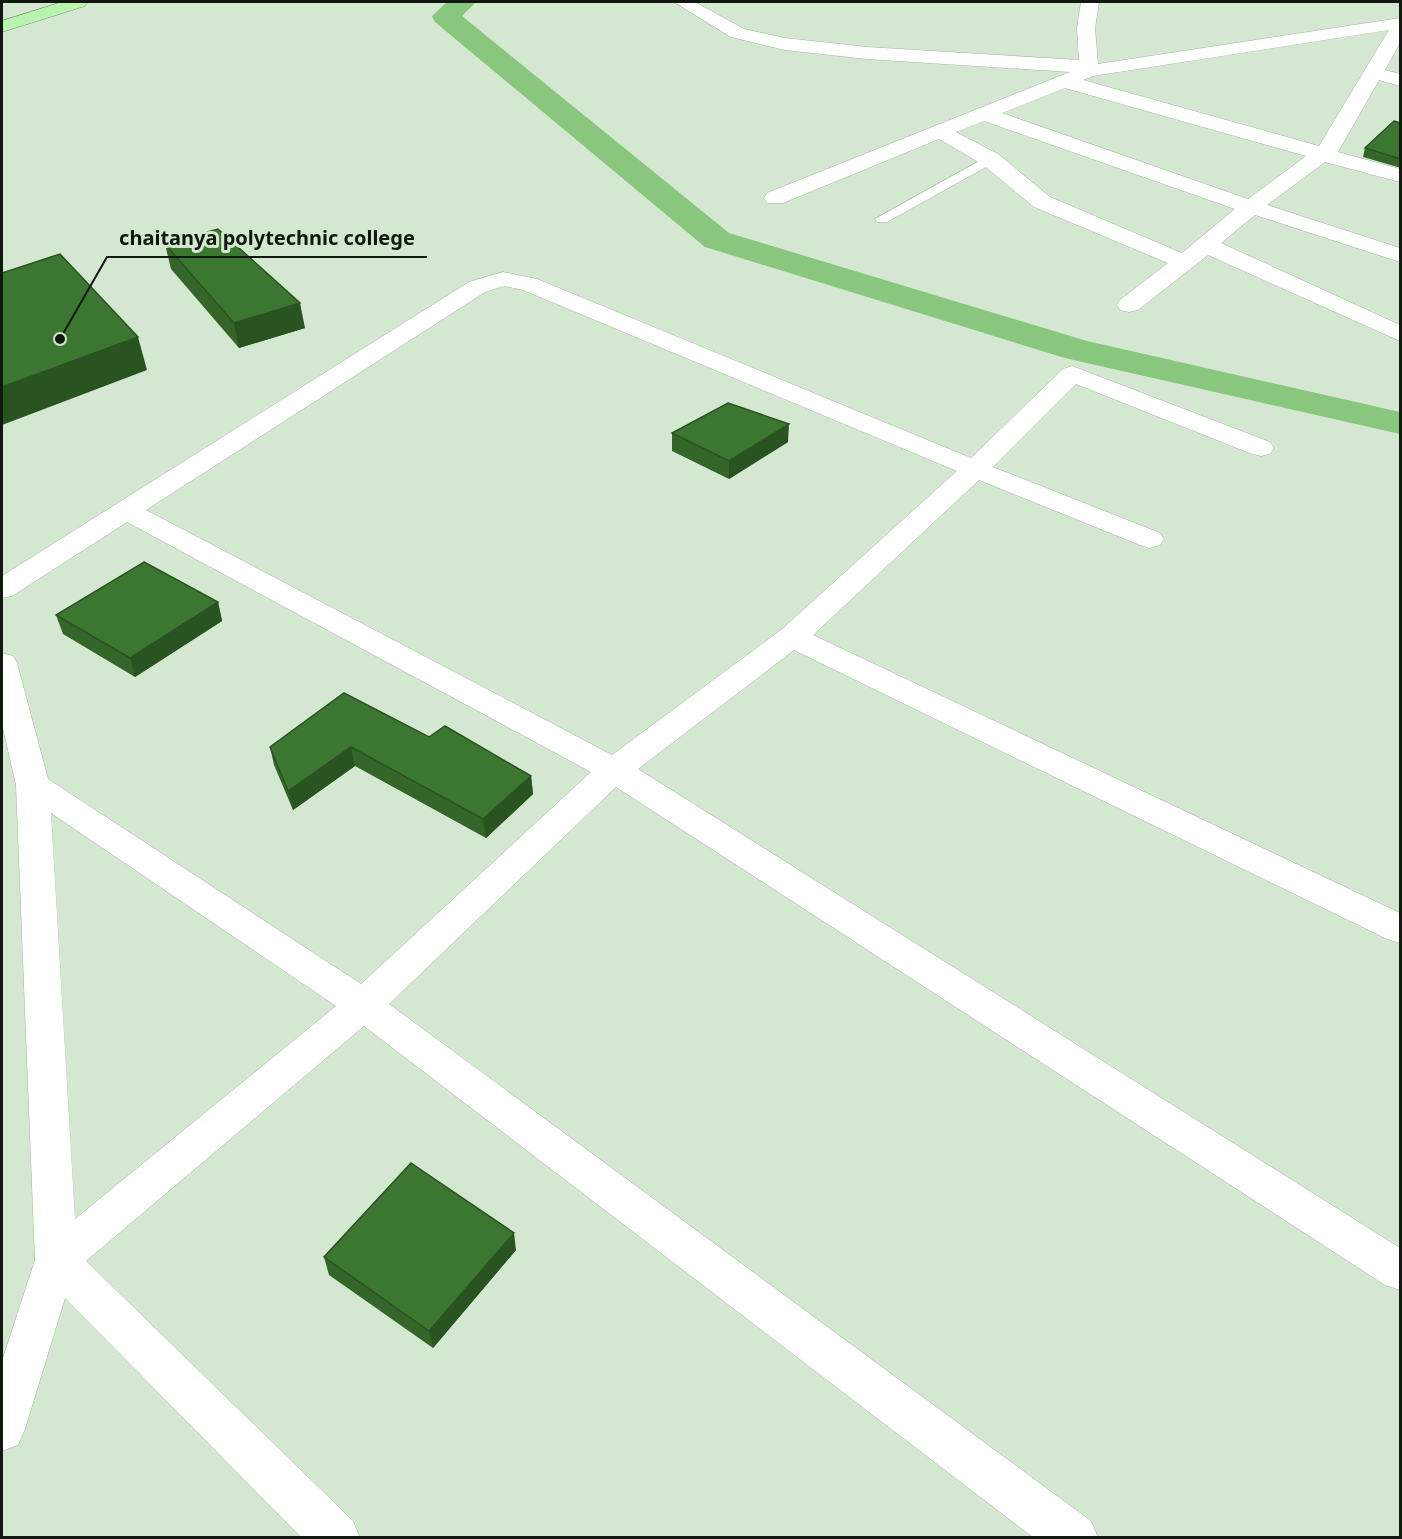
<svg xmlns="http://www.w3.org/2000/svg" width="1402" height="1539" font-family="'Noto Sans',sans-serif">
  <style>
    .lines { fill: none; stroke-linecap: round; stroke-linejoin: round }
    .canal { fill: #89c77e; fill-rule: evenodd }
    .lane-casing { stroke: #a4b6a1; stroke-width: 1 }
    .street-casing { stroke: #a4b6a1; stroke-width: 1 }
    .primary-casing { stroke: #61a056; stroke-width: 1 }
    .lane { fill: #fff; fill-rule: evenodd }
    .street { fill: #fff; fill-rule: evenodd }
    .primary { fill: #baf2b0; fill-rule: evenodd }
    .wall { fill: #34662a }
    .shaded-wall { fill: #2a5322 }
    .building { fill: #3c7731; stroke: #2a5322; stroke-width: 1.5 }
    .leader { fill: none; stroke: #111810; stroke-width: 2 }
    .callout-dot { fill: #111810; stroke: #d4e7d0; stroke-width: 2 }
    .callout-label { font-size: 20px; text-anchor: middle; font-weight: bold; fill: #111810; stroke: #d4e7d0; stroke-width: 6; stroke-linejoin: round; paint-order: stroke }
  </style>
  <rect width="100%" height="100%" fill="#d4e7d0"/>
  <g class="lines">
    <path class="canal" d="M447 2H476L462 16 729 233 1087 341 1400 412V434L1065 358 705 247 435 22 432 16Z"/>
    <defs>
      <path id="lane" d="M990 155 995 156V162L887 222H877L875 219Z"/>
      <g id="street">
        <path d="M674 2H695L744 29 785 38 867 47 1079 60 1077 28 1081 2H1099L1095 28 1098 64 1400 18V43L1385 70 1400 74V86L1379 80 1338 152 1400 169V182L1325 162 1267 205 1400 248V262L1255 215 1221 243 1400 325V341L1208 255 1138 310 1129 312 1120 310 1117 305 1120 300 1168 263 1034 207 982 164 939 139 783 203H767L764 198 767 193 1070 72 867 59 785 50 731 37ZM1389 30 1319 146 1083 80 1093 76ZM1065 88 1306 156 1248 199 1002 113ZM984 121 1235 209 1182 253 1050 197 998 154 956 132Z"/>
        <path d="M503 272 537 279 971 458 1063 369 1072 366 1270 442 1274 448 1270 454 1261 456 1252 454 1076 384 993 467 1160 533 1164 539 1160 545 1150 548 1140 545 979 480 813 635 1400 913V943L1387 939 794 650 638 769 1400 1248V1290L1385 1285 616 787 389 1004 1091 1521 1098 1538H1034L364 1026 86 1261 353 1521 360 1538H302L65 1298 25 1429 18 1445 2 1451V1361L35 1260 16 785 2 724V653L13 656 17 663 48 779 361 984 591 772 127 522 12 596 2 598V576L469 282ZM504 286 523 290 957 471 781 630 612 755 146 510 485 292ZM51 813 336 1006 75 1219Z"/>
      </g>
      <path id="primary" d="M62 2H88L85 6 2 32V21Z"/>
    </defs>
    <use href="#lane" class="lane-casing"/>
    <use href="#street" class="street-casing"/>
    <use href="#primary" class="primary-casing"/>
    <use href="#lane" class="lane"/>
    <use href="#street" class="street"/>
    <use href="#primary" class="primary"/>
  </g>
  <g class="wall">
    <path d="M1401 123V168L1363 157 1365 148Z"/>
    <path d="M165 244 305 328 239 348 171 269Z"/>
    <path d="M672 433 788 442 729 479 672 451Z"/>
    <path d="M218 602 222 621 135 677 63 634 56 615Z"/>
    <path d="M429 737 531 776 533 794 486 838 355 766 293 810 274 765 270 747Z"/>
    <path d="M516 1250 433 1348 329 1275 324 1257Z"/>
  </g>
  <g class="shaded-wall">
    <path d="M300 303 305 328 239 348 234 323Z"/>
    <path d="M138 337 147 370 2 425V387Z"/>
    <path d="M789 424 788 442 729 479V461Z"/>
    <path d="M218 602 222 621 135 677 130 658Z"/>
    <path d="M351 747 355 766 293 810 288 791Z"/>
    <path d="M531 776 533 794 486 838 483 819Z"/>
    <path d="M514 1233 516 1250 433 1348 429 1331Z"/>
  </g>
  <g class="building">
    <path d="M1394 121 1401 123V159L1365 148Z"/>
    <path d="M218 229 300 303 234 323 165 244Z"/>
    <path d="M60 254 138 337 2 387V273Z"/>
    <path d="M728 403 789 424 729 461 672 433Z"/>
    <path d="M144 562 218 602 130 658 56 615Z"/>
    <path d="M344 693 429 737 445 726 531 776 483 819 351 747 288 791 270 747Z"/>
    <path d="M411 1163 514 1233 429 1331 324 1257Z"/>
  </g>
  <path class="leader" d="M60 339L107 257H427"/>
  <circle class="callout-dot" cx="60" cy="339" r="6"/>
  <g class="callout-label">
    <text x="267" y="245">chaitanya polytechnic college</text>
  </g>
  <rect width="1402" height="1539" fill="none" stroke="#111810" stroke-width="6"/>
</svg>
